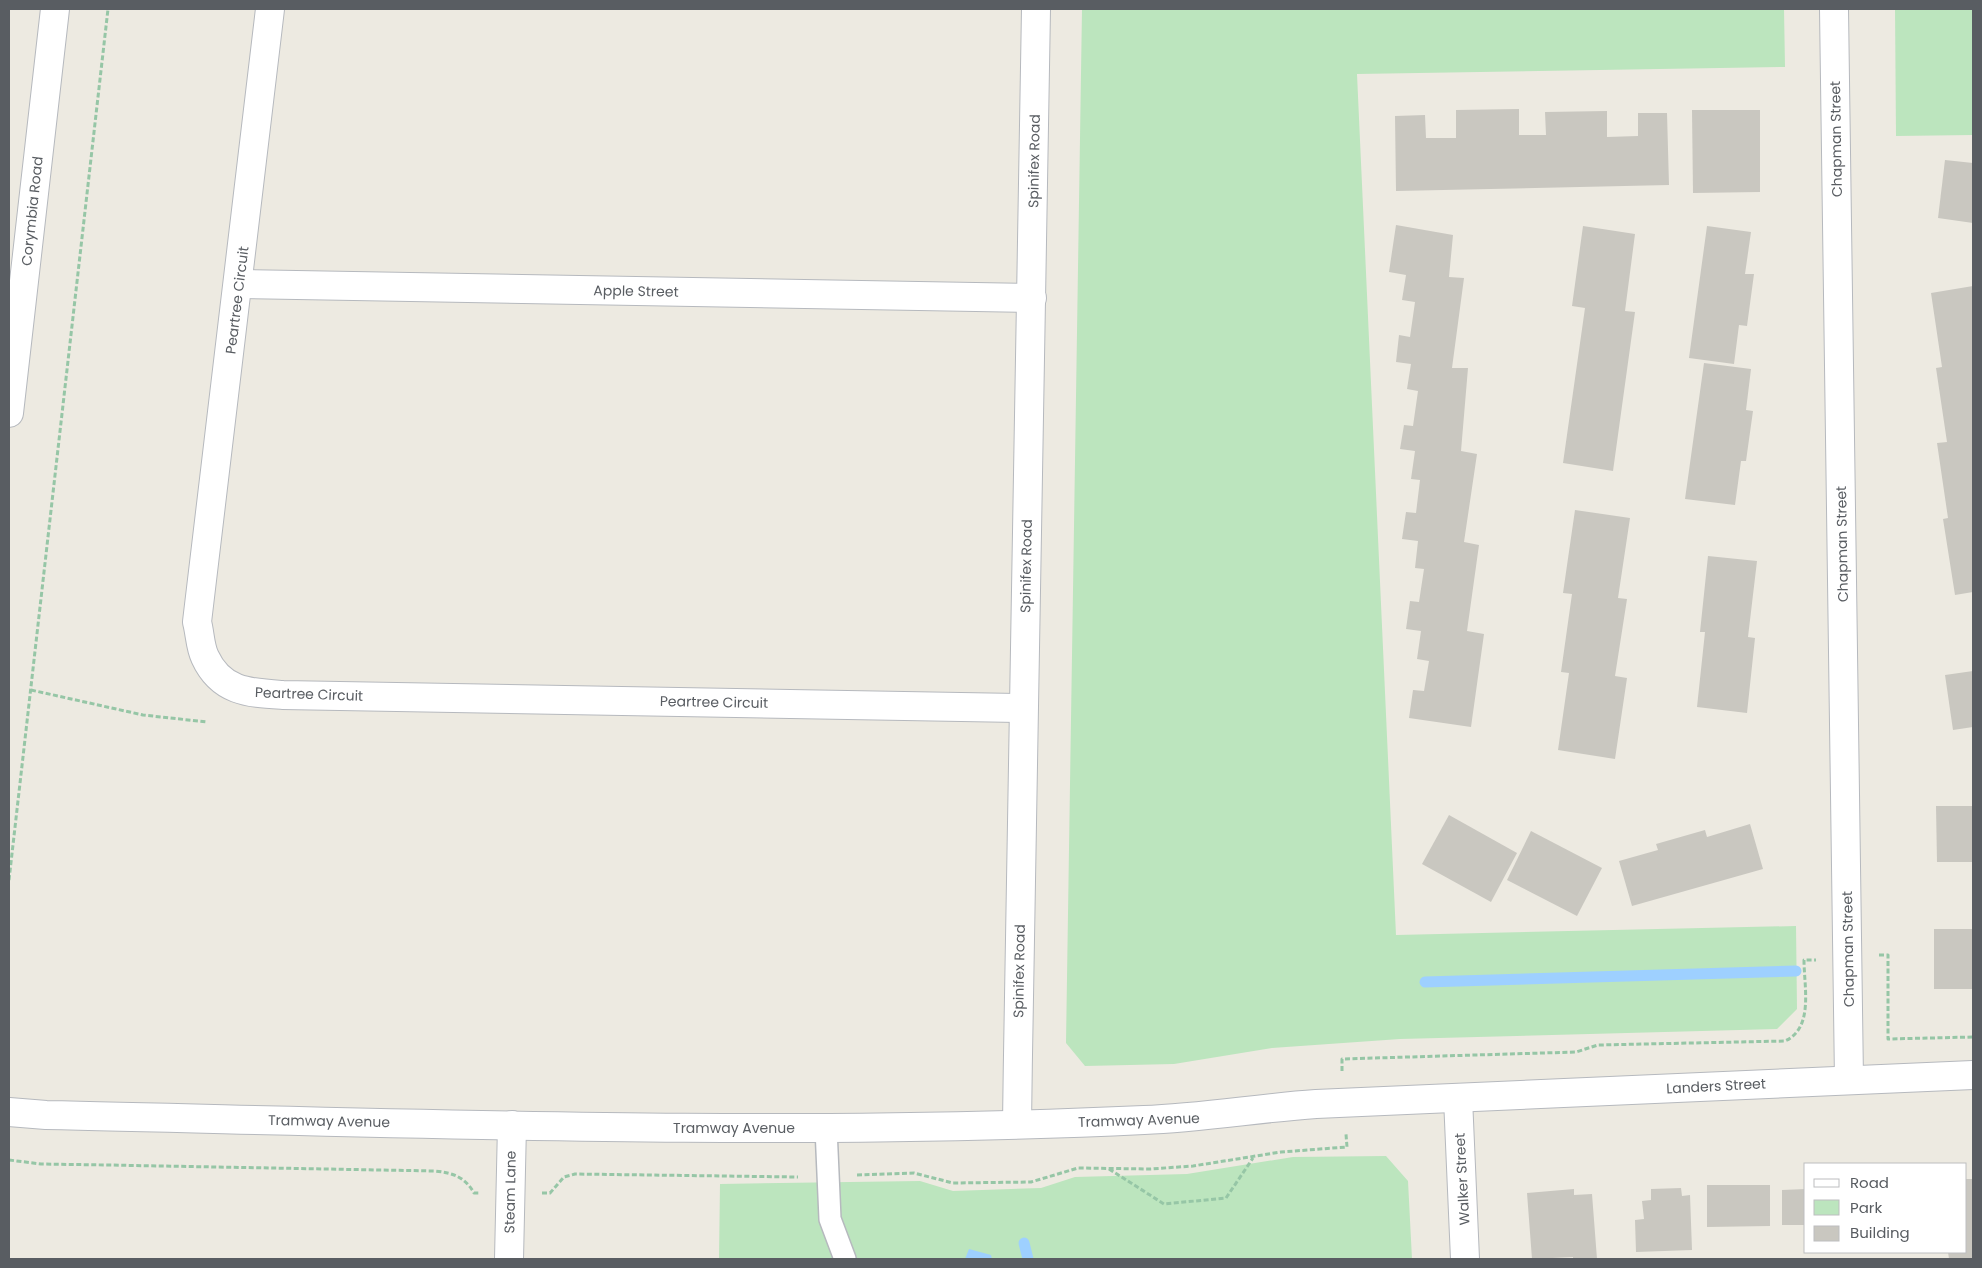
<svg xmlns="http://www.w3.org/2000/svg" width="1982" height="1268" font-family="Poppins,sans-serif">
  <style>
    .green { fill: #bce5be }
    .water { fill: #9ed0ff }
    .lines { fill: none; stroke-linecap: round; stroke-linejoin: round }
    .stream { stroke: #9ed0ff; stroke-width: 11 }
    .building { fill: #c9c7c0 }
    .lane-casing { stroke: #b6b9be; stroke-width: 24 }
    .street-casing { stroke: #b6b9be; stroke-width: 30 }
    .path { stroke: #96c6a6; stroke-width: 3; stroke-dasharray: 5 2.5; stroke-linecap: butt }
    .lane { stroke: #fff; stroke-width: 21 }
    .street { stroke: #fff; stroke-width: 28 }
    .labels { text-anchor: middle; stroke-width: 5; stroke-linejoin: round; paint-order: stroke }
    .street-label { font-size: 14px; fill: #595d62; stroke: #fff }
  </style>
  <rect width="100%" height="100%" fill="#edeae1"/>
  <g class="green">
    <path d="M1082 9H1784L1785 67 1357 74 1396 935 1796 926 1797 1009 1777 1029 1400 1039 1272 1048 1174 1064 1085 1066 1066 1043Z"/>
    <path d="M1895 9H1973V135L1896 136Z"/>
    <path d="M1386 1156 1408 1181 1412 1259H719L720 1184 920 1181 953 1191 1041 1188 1075 1177 1187 1174 1293 1157Z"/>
  </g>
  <path class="water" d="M969 1249 991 1255 992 1259H965Z"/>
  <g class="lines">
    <g class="stream">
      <path d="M1425 982 1796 971"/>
      <path d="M1024 1243 1028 1259"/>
    </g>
  </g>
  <g class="building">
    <path d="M1519 109V135H1546L1545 112 1607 111V137L1638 136V113H1667L1669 185 1396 191 1395 116 1425 115 1426 138H1456V110Z"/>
    <path d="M1692 110H1760V192L1693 193Z"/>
    <path d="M1945 160 1973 163V223L1938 218Z"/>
    <path d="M1396 225 1453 235 1449 277 1464 278 1452 368H1468L1461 451 1477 454 1464 542 1479 545 1467 631 1484 634 1471 727 1409 718 1413 690 1424 691 1429 661 1417 659 1421 631 1406 629 1410 601 1419 602 1424 569 1415 568 1418 541 1402 539 1406 512 1416 513 1420 480 1411 479 1415 451 1400 449 1404 425 1413 426 1418 391 1407 389 1411 364 1396 362 1399 335 1410 337 1415 302 1402 300 1406 275 1389 272Z"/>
    <path d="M1583 226 1635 234 1625 311 1635 312 1613 471 1563 463 1585 308 1572 306Z"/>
    <path d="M1707 226 1751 232 1745 274H1754L1747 326 1739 325 1734 364 1689 358Z"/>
    <path d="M1973 286V592L1955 595 1943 519 1948 518 1937 443 1947 442 1936 368 1942 367 1931 293Z"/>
    <path d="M1704 363 1751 369 1746 410 1753 411 1746 461H1741L1735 505 1685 499Z"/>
    <path d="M1575 510 1630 518 1618 598 1627 599 1615 676 1627 678 1615 759 1558 750 1569 673 1561 672 1572 594 1563 593Z"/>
    <path d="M1708 556 1757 561 1748 637 1755 638 1747 713 1697 707 1705 632H1700Z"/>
    <path d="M1973 671V727L1953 730 1945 675Z"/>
    <path d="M1936 806H1973V862H1937Z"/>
    <path d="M1449 815 1517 853 1491 902 1422 864Z"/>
    <path d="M1750 824 1763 869 1632 906 1619 861 1658 850 1656 844 1705 830 1707 837Z"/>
    <path d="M1531 831 1602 868 1577 916 1507 880Z"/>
    <rect x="1934" y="929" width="39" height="60"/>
    <path d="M1966 1179H1973V1259H1949L1948 1252H1966Z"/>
    <path d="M1707 1185H1770V1226L1707 1227Z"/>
    <path d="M1681 1188 1682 1196 1690 1195 1692 1250 1636 1252 1635 1220 1644 1219 1642 1201 1651 1200V1189Z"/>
    <path d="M1574 1189V1195L1592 1194 1597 1259H1573V1257L1532 1259 1527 1193Z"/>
    <path d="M1806 1189V1225H1782V1190Z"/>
  </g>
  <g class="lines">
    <defs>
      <path id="lane" d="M826 1128 830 1219 845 1259"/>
      <g id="street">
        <path d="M270 9 197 622C200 633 200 647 205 657 221 692 249 693 283 695L1022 708"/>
        <path d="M1834 9 1849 1080"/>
        <path d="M239 284 1032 298"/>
        <path d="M9 413 55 9"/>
        <path d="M1458 1098 1465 1259"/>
        <path d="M9 1112 46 1115C412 1123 779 1137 1144 1120 1202 1118 1258 1108 1316 1104L1973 1075"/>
        <path d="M1017 1124C1022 752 1031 380 1036 9"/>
        <path d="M509 1259 512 1125"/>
      </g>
    </defs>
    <use href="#lane" class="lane-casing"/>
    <use href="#street" class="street-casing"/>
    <g class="path">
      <path d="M31 690 143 715 207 722"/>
      <path d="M9 880 108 9"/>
      <path d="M1879 955H1888V1039L1973 1037"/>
      <path d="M1342 1071V1059L1576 1052 1598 1045 1785 1041C1814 1028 1804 987 1804 960H1816"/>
      <path d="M9 1160 41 1164 107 1165 435 1171C453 1173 465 1177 474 1193H479"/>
      <path d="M1109 1169 1164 1204 1226 1198 1253 1158"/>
      <path d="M857 1175 914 1173 953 1183 1031 1182 1078 1168 1150 1169 1193 1166 1281 1152 1347 1147 1346 1134"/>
      <path d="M542 1193H550L564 1177 575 1174 798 1177"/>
    </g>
    <use href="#lane" class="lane"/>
    <use href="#street" class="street"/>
  </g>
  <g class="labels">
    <g class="street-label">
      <text transform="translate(1836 139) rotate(-91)" y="5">Chapman Street</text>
      <text transform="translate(1034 161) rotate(-89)" y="5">Spinifex Road</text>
      <text transform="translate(32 211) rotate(-84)" y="5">Corymbia Road</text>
      <text transform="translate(636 291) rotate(1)" y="5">Apple Street</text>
      <text transform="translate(237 300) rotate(-83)" y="5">Peartree Circuit</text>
      <text transform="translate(1842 544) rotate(-91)" y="5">Chapman Street</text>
      <text transform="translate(1026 566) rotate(-89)" y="5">Spinifex Road</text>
      <text transform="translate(309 694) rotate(2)" y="5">Peartree Circuit</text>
      <text transform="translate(714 702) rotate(1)" y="5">Peartree Circuit</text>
      <text transform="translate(1848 949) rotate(-91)" y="5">Chapman Street</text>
      <text transform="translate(1019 971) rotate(-89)" y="5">Spinifex Road</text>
      <text transform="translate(1716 1086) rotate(-3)" y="5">Landers Street</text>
      <text transform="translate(1139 1120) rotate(-2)" y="5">Tramway Avenue</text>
      <text transform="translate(329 1121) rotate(1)" y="5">Tramway Avenue</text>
      <text x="734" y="1133">Tramway Avenue</text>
      <text transform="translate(1462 1179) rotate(-93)" y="5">Walker Street</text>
      <text transform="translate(510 1192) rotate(-89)" y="5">Steam Lane</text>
    </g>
  </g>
  <rect width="1982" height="1268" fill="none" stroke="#595d62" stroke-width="20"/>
  <rect x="1804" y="1163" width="162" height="90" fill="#ffffff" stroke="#bdbec0"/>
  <rect x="1814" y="1179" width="25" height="8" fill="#ffffff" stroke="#bdbec0"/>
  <text x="1850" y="1188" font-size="15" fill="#595d62">Road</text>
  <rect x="1814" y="1200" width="25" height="15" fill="#bce5be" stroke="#bdbec0"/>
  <text x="1850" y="1213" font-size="15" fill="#595d62">Park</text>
  <rect x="1814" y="1226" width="25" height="15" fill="#c9c7c0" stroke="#bdbec0"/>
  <text x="1850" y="1238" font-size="15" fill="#595d62">Building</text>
</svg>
